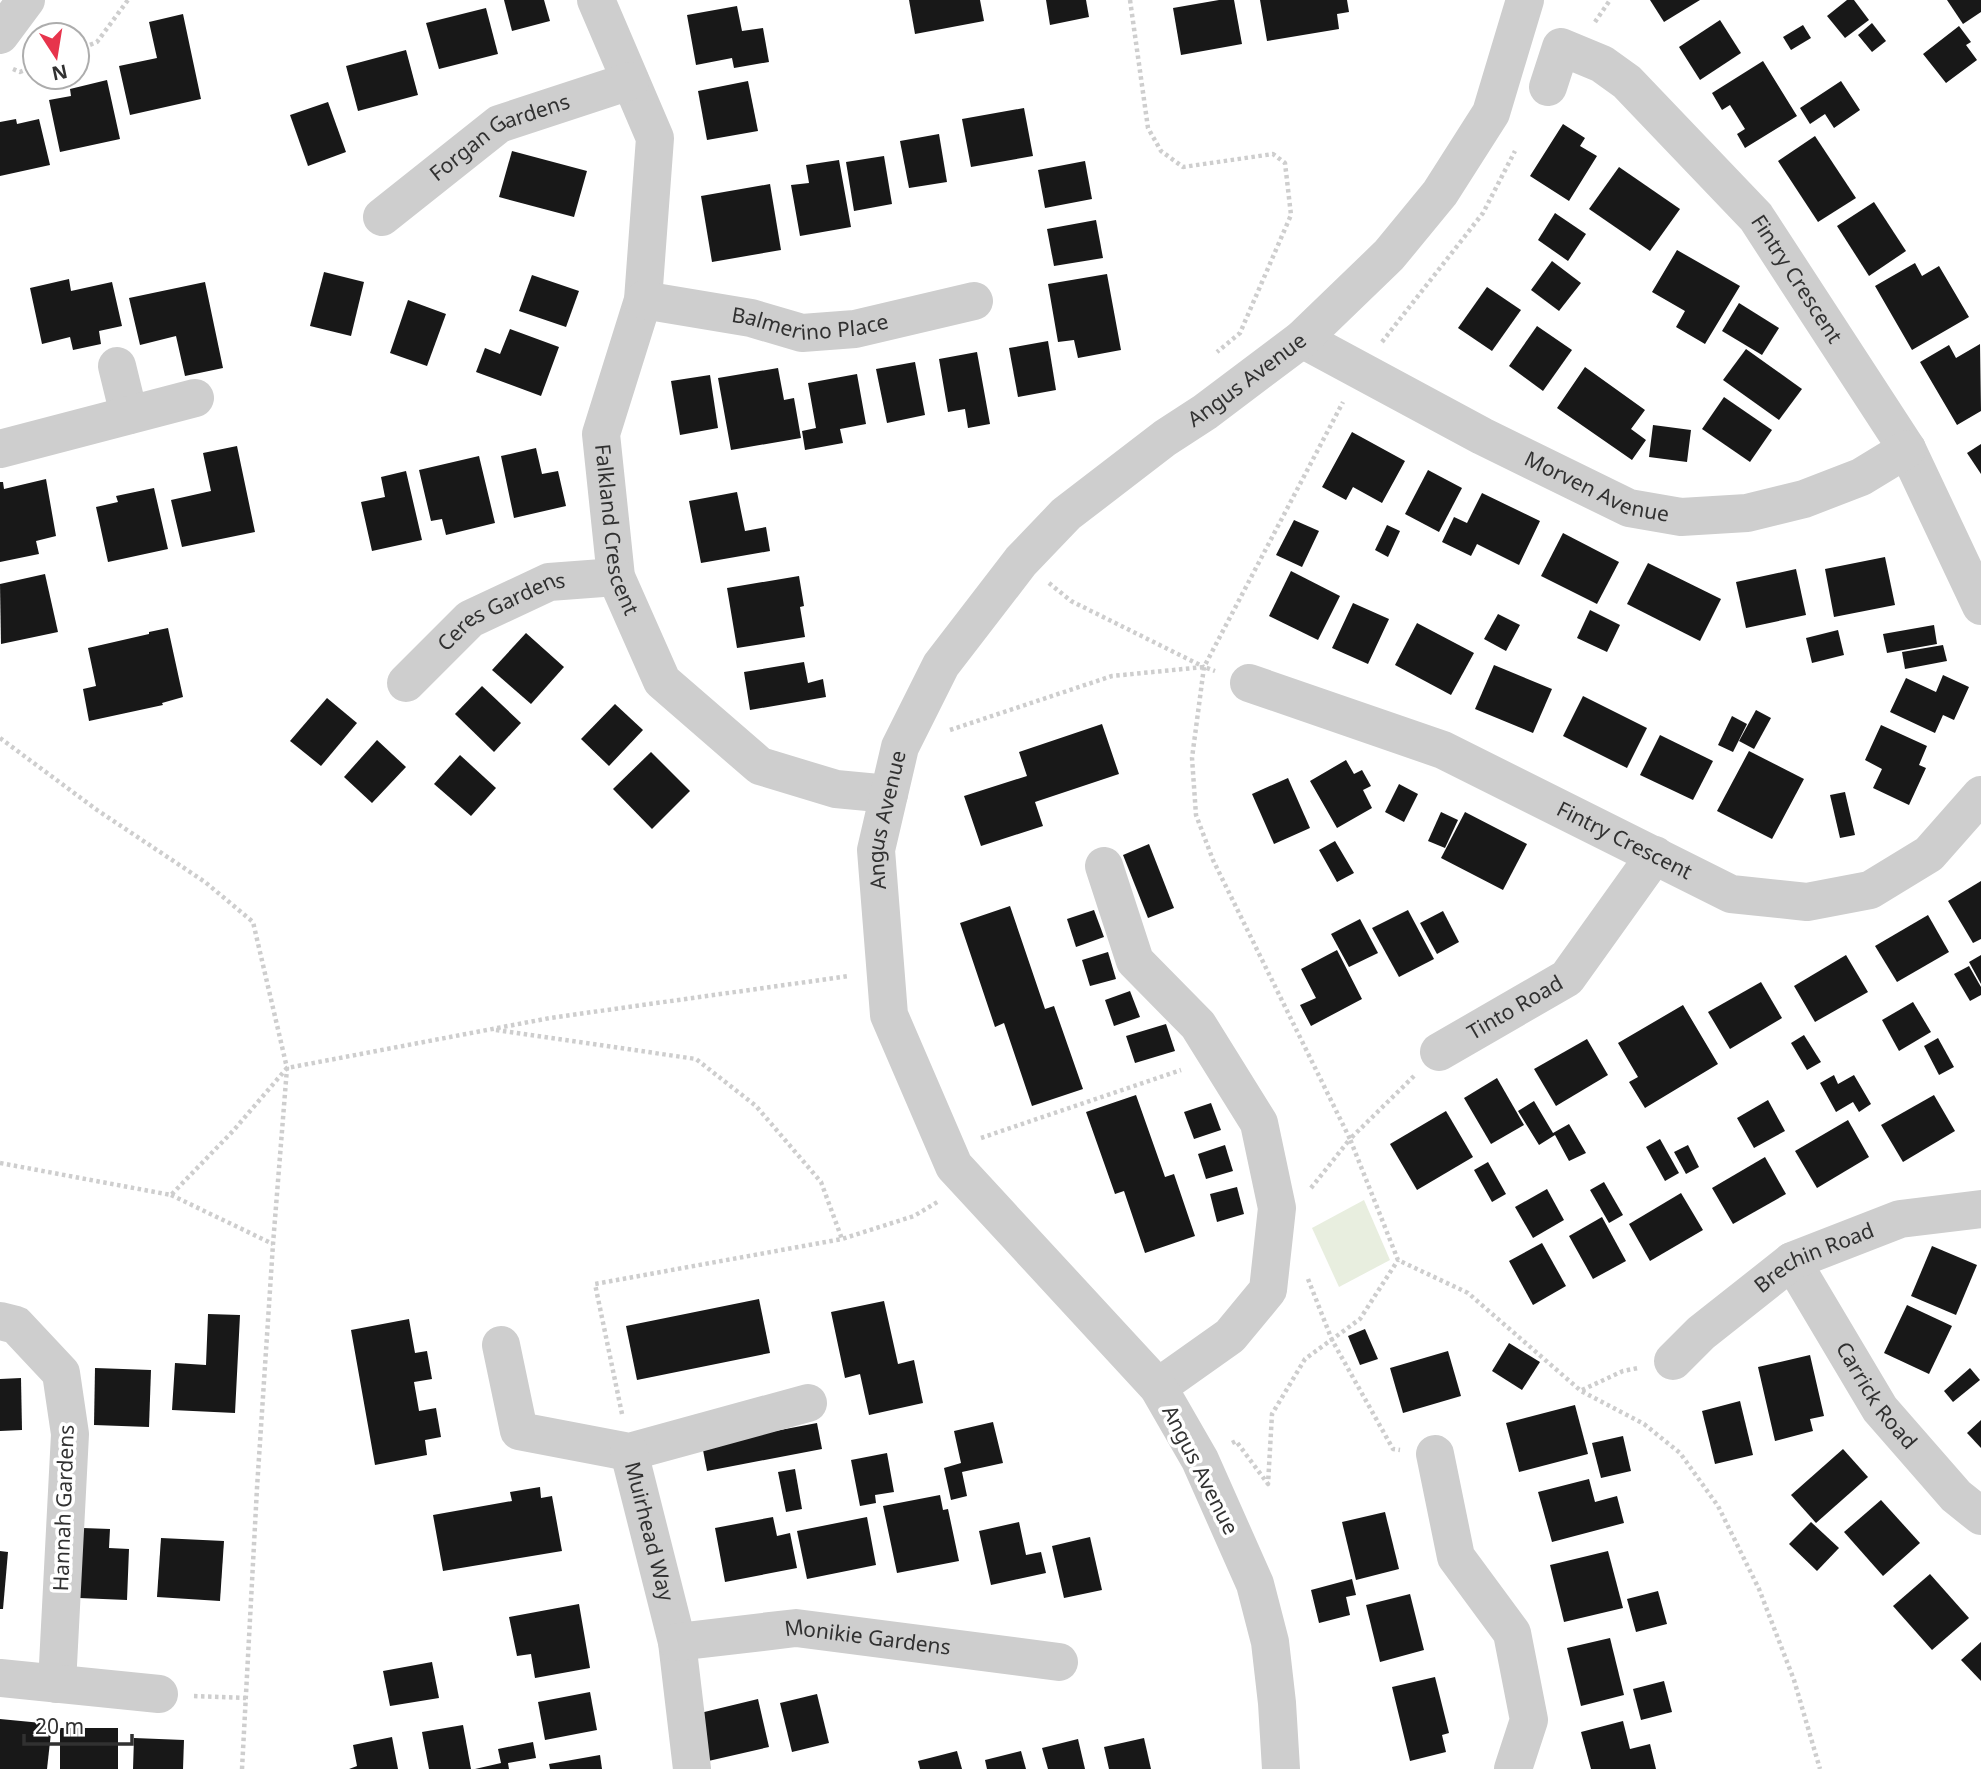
<svg xmlns="http://www.w3.org/2000/svg" width="1981" height="1769" font-family="'Noto Sans',sans-serif">
  <style>
    .green { fill: #e8eedf }
    .building { fill: #181818 }
    .lines { fill: none; stroke-linecap: round; stroke-linejoin: round }
    .path { stroke: #cecece; stroke-width: 4.5; stroke-dasharray: 3.5 3.5; stroke-linecap: butt }
    .minor { stroke: #cecece; stroke-width: 38 }
    .labels { text-anchor: middle; stroke-width: 7; stroke-linejoin: round; paint-order: stroke }
    .street-label { font-size: 21px; fill: #313131; stroke: #fff }
  </style>
  <rect width="100%" height="100%" fill="#fff"/>
  <path class="green" d="M1364 1200 1390 1260 1339 1287 1312 1228Z"/>
  <g class="building">
    <path d="M504 0H544L550 21 512 31Z"/>
    <path d="M909 0H980L984 21 915 34Z"/>
    <path d="M1046 0H1086L1089 17 1050 25Z"/>
    <path d="M1219 0H1234L1242 44 1181 55 1173 8Z"/>
    <path d="M1260 0H1347L1349 12 1337 14 1339 29 1267 41Z"/>
    <path d="M1650 0H1700L1664 22Z"/>
    <path d="M1847 0H1854L1869 20 1845 38 1827 16Z"/>
    <path d="M1947 0H1981V12L1963 24Z"/>
    <path d="M737 6 742 31 763 28 769 62 734 68 732 58 696 65 687 15Z"/>
    <path d="M486 8 498 54 439 69 426 23Z"/>
    <path d="M183 14 201 99 130 115 119 66 157 58 149 22Z"/>
    <path d="M1720 20 1741 53 1700 80 1679 47Z"/>
    <path d="M1872 23 1886 41 1872 52 1858 35Z"/>
    <path d="M1803 25 1811 38 1791 50 1783 37Z"/>
    <path d="M1959 26 1971 42 1966 45 1977 60 1946 83 1923 54Z"/>
    <path d="M406 50 418 95 358 111 346 66Z"/>
    <path d="M1763 61 1797 116 1745 148 1737 134 1745 129 1730 105 1722 110 1712 93Z"/>
    <path d="M107 80 120 139 60 152 49 100 71 96 70 89Z"/>
    <path d="M748 81 758 131 707 140 698 91Z"/>
    <path d="M1841 81 1860 110 1834 128 1825 114 1810 124 1800 108Z"/>
    <path d="M328 102 346 152 308 166 290 115Z"/>
    <path d="M1024 108 1033 156 971 167 962 119Z"/>
    <path d="M16 119 17 124 39 119 50 165 0 176V122Z"/>
    <path d="M1563 124 1585 138 1580 146 1597 156 1569 201 1530 176Z"/>
    <path d="M939 134 947 182 909 188 900 141Z"/>
    <path d="M1815 136 1856 198 1818 222 1778 161Z"/>
    <path d="M512 151 587 171 574 217 499 197Z"/>
    <path d="M884 156 892 204 854 211 846 162Z"/>
    <path d="M839 160 851 227 800 236 791 185 809 183 806 165Z"/>
    <path d="M1085 161 1092 199 1045 208 1038 170Z"/>
    <path d="M1619 167 1680 209 1650 251 1589 209Z"/>
    <path d="M770 184 781 250 712 262 701 196Z"/>
    <path d="M1874 202 1906 251 1869 276 1837 226Z"/>
    <path d="M1555 213 1586 234 1568 261 1538 240Z"/>
    <path d="M1096 220 1103 258 1054 266 1047 229Z"/>
    <path d="M1677 250 1740 286 1705 344 1676 327 1685 311 1652 292Z"/>
    <path d="M1552 261 1581 283 1559 311 1531 290Z"/>
    <path d="M1915 263 1922 276 1939 266 1969 317 1912 350 1875 286Z"/>
    <path d="M324 272 364 282 351 336 310 326Z"/>
    <path d="M1107 274 1121 350 1078 358 1074 340 1058 342 1048 284Z"/>
    <path d="M532 275 579 291 566 327 519 311Z"/>
    <path d="M69 279 71 291 112 282 122 326 99 331 101 344 73 350 70 337 42 344 30 288Z"/>
    <path d="M205 282 223 368 185 376 176 336 140 345 129 298Z"/>
    <path d="M1487 287 1521 310 1492 351 1458 328Z"/>
    <path d="M408 300 446 314 427 366 390 353Z"/>
    <path d="M1739 303 1779 328 1762 355 1722 331Z"/>
    <path d="M1537 326 1572 350 1543 391 1509 366Z"/>
    <path d="M510 329 559 347 541 396 476 372 485 348 500 354Z"/>
    <path d="M1048 341 1056 390 1018 397 1009 348Z"/>
    <path d="M1980 344 1981 411 1957 425 1920 362 1949 345 1956 358Z"/>
    <path d="M1746 349 1802 389 1779 420 1723 380Z"/>
    <path d="M977 352 990 424 968 428 965 409 948 412 939 359Z"/>
    <path d="M915 362 925 415 887 423 876 369Z"/>
    <path d="M1585 367 1645 410 1631 429 1646 440 1632 460 1557 408Z"/>
    <path d="M778 368 784 400 794 398 801 438 731 450 718 378Z"/>
    <path d="M857 374 866 424 840 429 843 443 805 450 802 431 816 428 808 383Z"/>
    <path d="M710 375 718 428 680 435 671 381Z"/>
    <path d="M1724 397 1772 430 1750 462 1702 429Z"/>
    <path d="M1653 425 1691 430 1687 462 1649 457Z"/>
    <path d="M1352 432 1405 461 1382 503 1353 487 1346 500 1322 487Z"/>
    <path d="M1981 444V474L1967 453Z"/>
    <path d="M237 446 255 532 182 547 171 500 211 491 203 453Z"/>
    <path d="M536 448 542 474 558 471 566 506 514 518 501 456Z"/>
    <path d="M479 456 495 523 446 535 442 519 431 521 419 470Z"/>
    <path d="M1428 470 1462 488 1439 532 1405 514Z"/>
    <path d="M406 471 422 540 372 551 361 502 385 497 381 477Z"/>
    <path d="M46 479 56 536 36 541 39 554 0 562V482H3L4 489Z"/>
    <path d="M154 488 168 549 108 562 96 507 118 502 116 496Z"/>
    <path d="M737 492 745 531 766 527 770 551 701 563 689 501Z"/>
    <path d="M1482 493 1540 521 1519 565 1477 544 1471 556 1442 542 1454 517 1467 523Z"/>
    <path d="M1294 520 1319 531 1302 567 1276 555Z"/>
    <path d="M1387 525 1400 531 1388 557 1375 550Z"/>
    <path d="M1563 533 1619 562 1597 604 1541 576Z"/>
    <path d="M1885 557 1895 605 1834 617 1825 569Z"/>
    <path d="M1648 563 1721 599 1700 641 1627 604Z"/>
    <path d="M1796 569 1806 615 1746 628 1736 582Z"/>
    <path d="M1291 571 1340 596 1318 640 1269 616Z"/>
    <path d="M45 574 58 632 1 644 0 584Z"/>
    <path d="M799 576 804 606 800 607 805 637 737 648 727 588Z"/>
    <path d="M1353 603 1389 619 1368 664 1332 648Z"/>
    <path d="M1590 610 1620 625 1607 652 1577 638Z"/>
    <path d="M1498 614 1520 625 1506 651 1484 639Z"/>
    <path d="M1417 623 1474 653 1451 695 1395 665Z"/>
    <path d="M1934 625 1937 644 1887 653 1883 634Z"/>
    <path d="M168 628 183 697 162 703 163 705 89 721 83 689 96 686 88 648 149 634V632Z"/>
    <path d="M1838 630 1844 655 1812 663 1806 638Z"/>
    <path d="M526 633 564 667 531 704 492 670Z"/>
    <path d="M1943 645 1947 661 1905 669 1902 652Z"/>
    <path d="M804 662 808 683 823 679 826 697 750 710 744 672Z"/>
    <path d="M1494 665 1552 689 1533 733 1475 709Z"/>
    <path d="M1943 675 1969 687 1954 720 1943 715 1935 733 1890 712 1906 678 1936 692Z"/>
    <path d="M482 686 521 723 494 752 455 714Z"/>
    <path d="M1583 696 1647 728 1627 768 1563 736Z"/>
    <path d="M327 698 357 723 321 766 290 741Z"/>
    <path d="M615 704 643 730 609 766 581 739Z"/>
    <path d="M1756 710 1771 718 1754 749 1739 741Z"/>
    <path d="M1732 716 1747 724 1733 752 1718 745Z"/>
    <path d="M1102 724 1119 774 1035 802 1043 826 981 846 964 796 1027 776 1019 752Z"/>
    <path d="M1881 725 1927 746 1919 765 1926 768 1909 805 1873 788 1882 769 1865 760Z"/>
    <path d="M1660 735 1713 761 1693 800 1640 775Z"/>
    <path d="M377 740 406 767 372 803 344 777Z"/>
    <path d="M1749 751 1804 779 1772 839 1717 811Z"/>
    <path d="M651 752 690 791 652 829 613 789Z"/>
    <path d="M460 755 496 788 471 816 434 784Z"/>
    <path d="M1346 760 1354 774 1362 770 1371 786 1363 790 1372 808 1337 828 1310 781Z"/>
    <path d="M1288 778 1310 828 1274 844 1252 794Z"/>
    <path d="M1399 784 1418 794 1404 822 1385 812Z"/>
    <path d="M1845 792 1855 835 1840 838 1830 795Z"/>
    <path d="M1441 812 1458 820 1445 848 1428 841Z"/>
    <path d="M1465 812 1527 844 1503 890 1441 858Z"/>
    <path d="M1335 841 1354 873 1337 882 1319 850Z"/>
    <path d="M1149 844 1174 908 1148 918 1123 855Z"/>
    <path d="M1981 881V939L1973 943 1948 901Z"/>
    <path d="M1010 906 1045 1009 1054 1006 1083 1089 1032 1106 1004 1023 995 1027 960 923Z"/>
    <path d="M1094 910 1104 937 1076 947 1067 919Z"/>
    <path d="M1408 910 1434 959 1399 977 1372 928Z"/>
    <path d="M1443 911 1459 942 1437 954 1420 923Z"/>
    <path d="M1928 915 1949 952 1897 982 1875 946Z"/>
    <path d="M1360 919 1378 953 1349 967 1331 934Z"/>
    <path d="M1337 950 1362 999 1311 1026 1300 1005 1316 998 1301 969Z"/>
    <path d="M1108 952 1116 979 1090 986 1082 960Z"/>
    <path d="M1846 955 1868 992 1815 1022 1794 986Z"/>
    <path d="M1981 955V984L1969 962Z"/>
    <path d="M1969 966 1981 987V995L1970 1001 1954 974Z"/>
    <path d="M1761 982 1782 1018 1730 1049 1708 1012Z"/>
    <path d="M1130 991 1140 1017 1114 1026 1105 1000Z"/>
    <path d="M1913 1002 1931 1032 1899 1051 1882 1020Z"/>
    <path d="M1683 1005 1718 1064 1645 1108 1629 1082 1638 1077 1618 1043Z"/>
    <path d="M1166 1024 1175 1051 1135 1063 1126 1036Z"/>
    <path d="M1804 1035 1821 1062 1807 1070 1791 1043Z"/>
    <path d="M1938 1038 1954 1067 1939 1075 1924 1046Z"/>
    <path d="M1587 1039 1608 1075 1556 1106 1534 1069Z"/>
    <path d="M1834 1075 1838 1084 1854 1075 1871 1104 1859 1112 1853 1102 1836 1112 1820 1083Z"/>
    <path d="M1497 1078 1524 1125 1491 1144 1464 1098Z"/>
    <path d="M1136 1095 1165 1177 1174 1174 1195 1236 1145 1253 1124 1191 1115 1194 1086 1112Z"/>
    <path d="M1934 1095 1955 1131 1903 1162 1881 1125Z"/>
    <path d="M1768 1100 1785 1131 1754 1148 1737 1118Z"/>
    <path d="M1534 1101 1553 1133 1569 1124 1586 1153 1569 1161 1555 1135 1539 1145 1518 1111Z"/>
    <path d="M1211 1103 1221 1130 1194 1139 1184 1112Z"/>
    <path d="M1446 1111 1473 1157 1417 1190 1390 1144Z"/>
    <path d="M1848 1120 1869 1157 1817 1188 1795 1151Z"/>
    <path d="M1660 1139 1679 1173 1665 1181 1646 1147Z"/>
    <path d="M1225 1145 1233 1171 1206 1179 1198 1154Z"/>
    <path d="M1688 1145 1699 1167 1686 1174 1674 1152Z"/>
    <path d="M1765 1157 1786 1194 1733 1224 1712 1188Z"/>
    <path d="M1488 1162 1506 1194 1492 1202 1474 1170Z"/>
    <path d="M1604 1182 1623 1215 1609 1223 1590 1190Z"/>
    <path d="M1237 1187 1244 1214 1217 1222 1210 1194Z"/>
    <path d="M1547 1189 1564 1220 1533 1238 1515 1207Z"/>
    <path d="M1681 1193 1703 1230 1650 1261 1629 1224Z"/>
    <path d="M1602 1217 1626 1261 1593 1279 1569 1236Z"/>
    <path d="M1542 1243 1566 1286 1533 1305 1509 1261Z"/>
    <path d="M1932 1246 1977 1265 1956 1315 1911 1296Z"/>
    <path d="M759 1299 770 1353 637 1380 626 1326Z"/>
    <path d="M884 1301 898 1364 914 1360 923 1403 869 1415 860 1374 845 1378 831 1312Z"/>
    <path d="M1907 1305 1952 1326 1929 1374 1884 1353Z"/>
    <path d="M208 1314 240 1315 235 1413 172 1410 175 1363 206 1365Z"/>
    <path d="M409 1319 415 1353 427 1351 432 1379 414 1382 419 1411 436 1408 441 1437 425 1440 427 1455 375 1465 351 1330Z"/>
    <path d="M1365 1329 1378 1359 1360 1365 1348 1336Z"/>
    <path d="M1509 1343 1540 1362 1522 1390 1492 1371Z"/>
    <path d="M1448 1351 1461 1396 1403 1413 1390 1368Z"/>
    <path d="M1810 1355 1824 1416 1810 1419 1813 1431 1775 1441 1758 1367Z"/>
    <path d="M95 1368 151 1370 149 1427 94 1425Z"/>
    <path d="M1970 1368 1980 1380 1953 1402 1944 1391Z"/>
    <path d="M21 1378 22 1430 0 1431V1379Z"/>
    <path d="M1740 1401 1753 1455 1715 1464 1702 1411Z"/>
    <path d="M1575 1405 1588 1454 1519 1472 1506 1423Z"/>
    <path d="M1981 1420V1448L1967 1433Z"/>
    <path d="M993 1422 1003 1463 962 1472 967 1496 951 1500 944 1468 961 1463 954 1431Z"/>
    <path d="M817 1423 822 1449 707 1471 702 1445Z"/>
    <path d="M1623 1436 1631 1471 1601 1478 1592 1443Z"/>
    <path d="M1843 1449 1868 1477 1816 1523 1791 1495Z"/>
    <path d="M887 1453 894 1492 875 1495 876 1503 860 1506 851 1460Z"/>
    <path d="M795 1469 802 1509 786 1512 778 1472Z"/>
    <path d="M1589 1479 1595 1502 1617 1496 1624 1523 1552 1542 1538 1492Z"/>
    <path d="M540 1487 541 1498 552 1496 562 1551 443 1571 433 1515 512 1501 510 1492Z"/>
    <path d="M940 1495 943 1510 948 1509 959 1561 897 1573 883 1506Z"/>
    <path d="M1881 1500 1920 1543 1883 1576 1844 1532Z"/>
    <path d="M1385 1512 1399 1569 1356 1580 1342 1522Z"/>
    <path d="M773 1517 777 1536 790 1533 797 1568 725 1582 715 1528Z"/>
    <path d="M867 1517 876 1565 807 1579 797 1531Z"/>
    <path d="M1019 1522 1026 1555 1041 1552 1046 1573 991 1585 979 1531Z"/>
    <path d="M1811 1522 1839 1548 1817 1571 1789 1544Z"/>
    <path d="M83 1528 110 1529 109 1548 129 1549 127 1600 79 1598Z"/>
    <path d="M1090 1537 1102 1590 1064 1598 1052 1546Z"/>
    <path d="M161 1538 224 1541 220 1601 157 1597Z"/>
    <path d="M0 1551 8 1552 3 1609H0Z"/>
    <path d="M1608 1551 1623 1608 1564 1622 1550 1565Z"/>
    <path d="M1930 1574 1969 1618 1932 1650 1893 1606Z"/>
    <path d="M1352 1579 1356 1595 1346 1597 1350 1615 1319 1623 1311 1590Z"/>
    <path d="M1658 1591 1667 1624 1636 1632 1627 1599Z"/>
    <path d="M1410 1594 1424 1650 1380 1662 1366 1605Z"/>
    <path d="M579 1604 590 1668 535 1678 531 1654 517 1656 509 1617Z"/>
    <path d="M1610 1638 1624 1695 1581 1706 1567 1648Z"/>
    <path d="M1981 1642V1681L1961 1660Z"/>
    <path d="M432 1662 439 1698 390 1706 383 1671Z"/>
    <path d="M1435 1677 1449 1733 1442 1735 1446 1752 1410 1761 1392 1687Z"/>
    <path d="M1664 1681 1672 1712 1641 1720 1633 1689Z"/>
    <path d="M590 1692 597 1730 545 1740 538 1702Z"/>
    <path d="M817 1694 829 1743 792 1752 780 1703Z"/>
    <path d="M758 1699 769 1747 704 1762 692 1715Z"/>
    <path d="M0 1719 52 1724 47 1769H0Z"/>
    <path d="M1623 1721 1630 1749 1650 1744 1656 1769H1591L1581 1732Z"/>
    <path d="M463 1725 471 1769H429L422 1732Z"/>
    <rect x="60" y="1728" width="58" height="41"/>
    <path d="M392 1737 398 1769H349L357 1766 353 1745Z"/>
    <path d="M134 1738 184 1740 183 1769H133Z"/>
    <path d="M1144 1738 1151 1769H1109L1104 1747Z"/>
    <path d="M1078 1739 1085 1769H1048L1042 1748Z"/>
    <path d="M533 1742 536 1758 508 1763 509 1769H475L501 1763 498 1749Z"/>
    <path d="M957 1751 962 1769H920L918 1761Z"/>
    <path d="M1021 1751 1026 1769H987L985 1760Z"/>
    <path d="M600 1755 602 1769H550L549 1764Z"/>
  </g>
  <g class="lines">
    <g class="path">
      <path d="M1130 0 1148 128 1161 151 1183 167 1273 154 1285 163 1291 215 1240 333 1217 352"/>
      <path d="M1595 22 1610 0"/>
      <path d="M77 50 97 42 128 0"/>
      <path d="M13 69 20 72 35 66"/>
      <path d="M1382 342 1483 213 1515 151"/>
      <path d="M1049 583 1071 601 1204 667"/>
      <path d="M950 730 1112 676 1204 667 1215 671"/>
      <path d="M0 738 97 810 205 882 253 922 287 1068 273 1244 257 1488 242 1769"/>
      <path d="M496 1030 696 1059 756 1106 821 1182 842 1239"/>
      <path d="M1414 1076 1350 1139 1398 1260 1468 1293 1581 1391 1644 1424 1680 1453 1718 1506 1759 1589 1794 1680 1820 1769"/>
      <path d="M981 1138 1181 1070"/>
      <path d="M0 1163 171 1195 233 1131 287 1068 550 1018 849 976"/>
      <path d="M1311 1188 1350 1139 1213 860 1196 815 1192 758 1204 667 1343 402"/>
      <path d="M171 1195 273 1244"/>
      <path d="M1308 1279 1332 1340 1393 1449 1400 1450"/>
      <path d="M1582 1390 1623 1371 1638 1368"/>
      <path d="M622 1414 595 1284 842 1239 914 1216 939 1201"/>
      <path d="M1232 1443 1236 1441 1268 1484 1272 1414 1305 1359 1360 1319 1398 1260"/>
      <path d="M194 1696 246 1698"/>
    </g>
    <g class="minor">
      <path id="s1" d="M596 0 655 138 643 300 601 434 616 577 662 681 760 766 836 789 889 794"/>
      <path d="M0 35 26 0"/>
      <path id="s2" d="M1548 87 1561 47 1602 64 1627 82 1756 217 1907 449 1981 606"/>
      <path id="s3" d="M382 217 499 124 630 81"/>
      <path id="s4" d="M643 300 751 318 802 333 855 329 974 301"/>
      <path id="s5" d="M1302 339 1482 436 1629 508 1681 517 1747 513 1804 499 1861 477 1907 449"/>
      <path d="M117 366 129 415"/>
      <path d="M0 449 195 398"/>
      <path id="s6" d="M406 683 470 619 549 582 616 577"/>
      <path id="s7" d="M1249 683 1443 750 1731 894 1807 902 1870 890 1929 854 1981 795"/>
      <path d="M1104 866 1135 961 1198 1025 1259 1123 1277 1208 1268 1290 1230 1336 1158 1387"/>
      <path id="s8" d="M1439 1052 1567 978 1655 855"/>
      <path id="s9" d="M1792 1261 1880 1409 1956 1496 1981 1516"/>
      <path d="M0 1321 16 1325 61 1373 70 1434 57 1684"/>
      <path d="M501 1345 519 1431 629 1452 808 1403"/>
      <path id="s10" d="M1673 1361 1701 1333 1792 1261 1900 1219 1981 1209"/>
      <path id="s11" d="M629 1452 677 1642 692 1769"/>
      <path d="M1435 1454 1456 1557 1512 1633 1529 1720 1513 1769"/>
      <path id="s12" d="M677 1642 796 1628 1059 1662"/>
      <path d="M0 1678 159 1694"/>
      <path id="s13" d="M1281 1769 1277 1703 1270 1642 1255 1584 1200 1460 1158 1387 954 1166 889 1015 876 850 900 747 941 665 1021 561 1066 514 1165 438 1205 412 1302 339 1389 255 1440 193 1491 113 1525 0"/>
    </g>
  </g>
  <g class="labels">
    <g class="street-label">
      <text dy="7" stroke="none"><textPath href="#s3" startOffset="144">Forgan Gardens</textPath></text>
      <text dy="7" stroke="none"><textPath href="#s2" startOffset="378">Fintry Crescent</textPath></text>
      <text dy="7" stroke="none"><textPath href="#s4" startOffset="170">Balmerino Place</textPath></text>
      <text dy="7" stroke="none"><textPath href="#s13" startOffset="1657">Angus Avenue</textPath></text>
      <text dy="7" stroke="none"><textPath href="#s5" startOffset="331">Morven Avenue</textPath></text>
      <text dy="7" stroke="none"><textPath href="#s1" startOffset="550">Falkland Crescent</textPath></text>
      <text dy="7" stroke="none"><textPath href="#s6" startOffset="122">Ceres Gardens</textPath></text>
      <text dy="7" stroke="none"><textPath href="#s13" startOffset="1069">Angus Avenue</textPath></text>
      <text dy="7" stroke="none"><textPath href="#s7" startOffset="408">Fintry Crescent</textPath></text>
      <text dy="7" stroke="none"><textPath href="#s8" startOffset="88">Tinto Road</textPath></text>
      <text dy="7" stroke="none"><textPath href="#s10" startOffset="177">Brechin Road</textPath></text>
      <text dy="7" stroke="none"><textPath href="#s9" startOffset="159">Carrick Road</textPath></text>
      <text transform="translate(1200 1470) rotate(63)" y="7">Angus Avenue</text>
      <text transform="translate(64 1508) rotate(-88)" y="7">Hannah Gardens</text>
      <text dy="7" stroke="none"><textPath href="#s11" startOffset="82">Muirhead Way</textPath></text>
      <text dy="7" stroke="none"><textPath href="#s12" startOffset="192">Monikie Gardens</textPath></text>
    </g>
  </g>
  <g transform="translate(56 56) rotate(168)"><circle r="33" fill="#ffffff" stroke="#adadad" stroke-width="2"/>
  <path d="M0-5L12 26L0 18L-12 26Z" fill="#e7344c"/>
  <text y="-10" font-size="19" font-weight="bold" text-anchor="middle" fill="#313131">N</text>
  </g>
  <path d="M24 1734v10h108v-10" fill="none" stroke="#313131" stroke-width="3.5"/>
  <text x="35" y="1734" font-size="21" fill="#313131" stroke="#ffffff" stroke-width="5" paint-order="stroke">20 m</text>
</svg>
